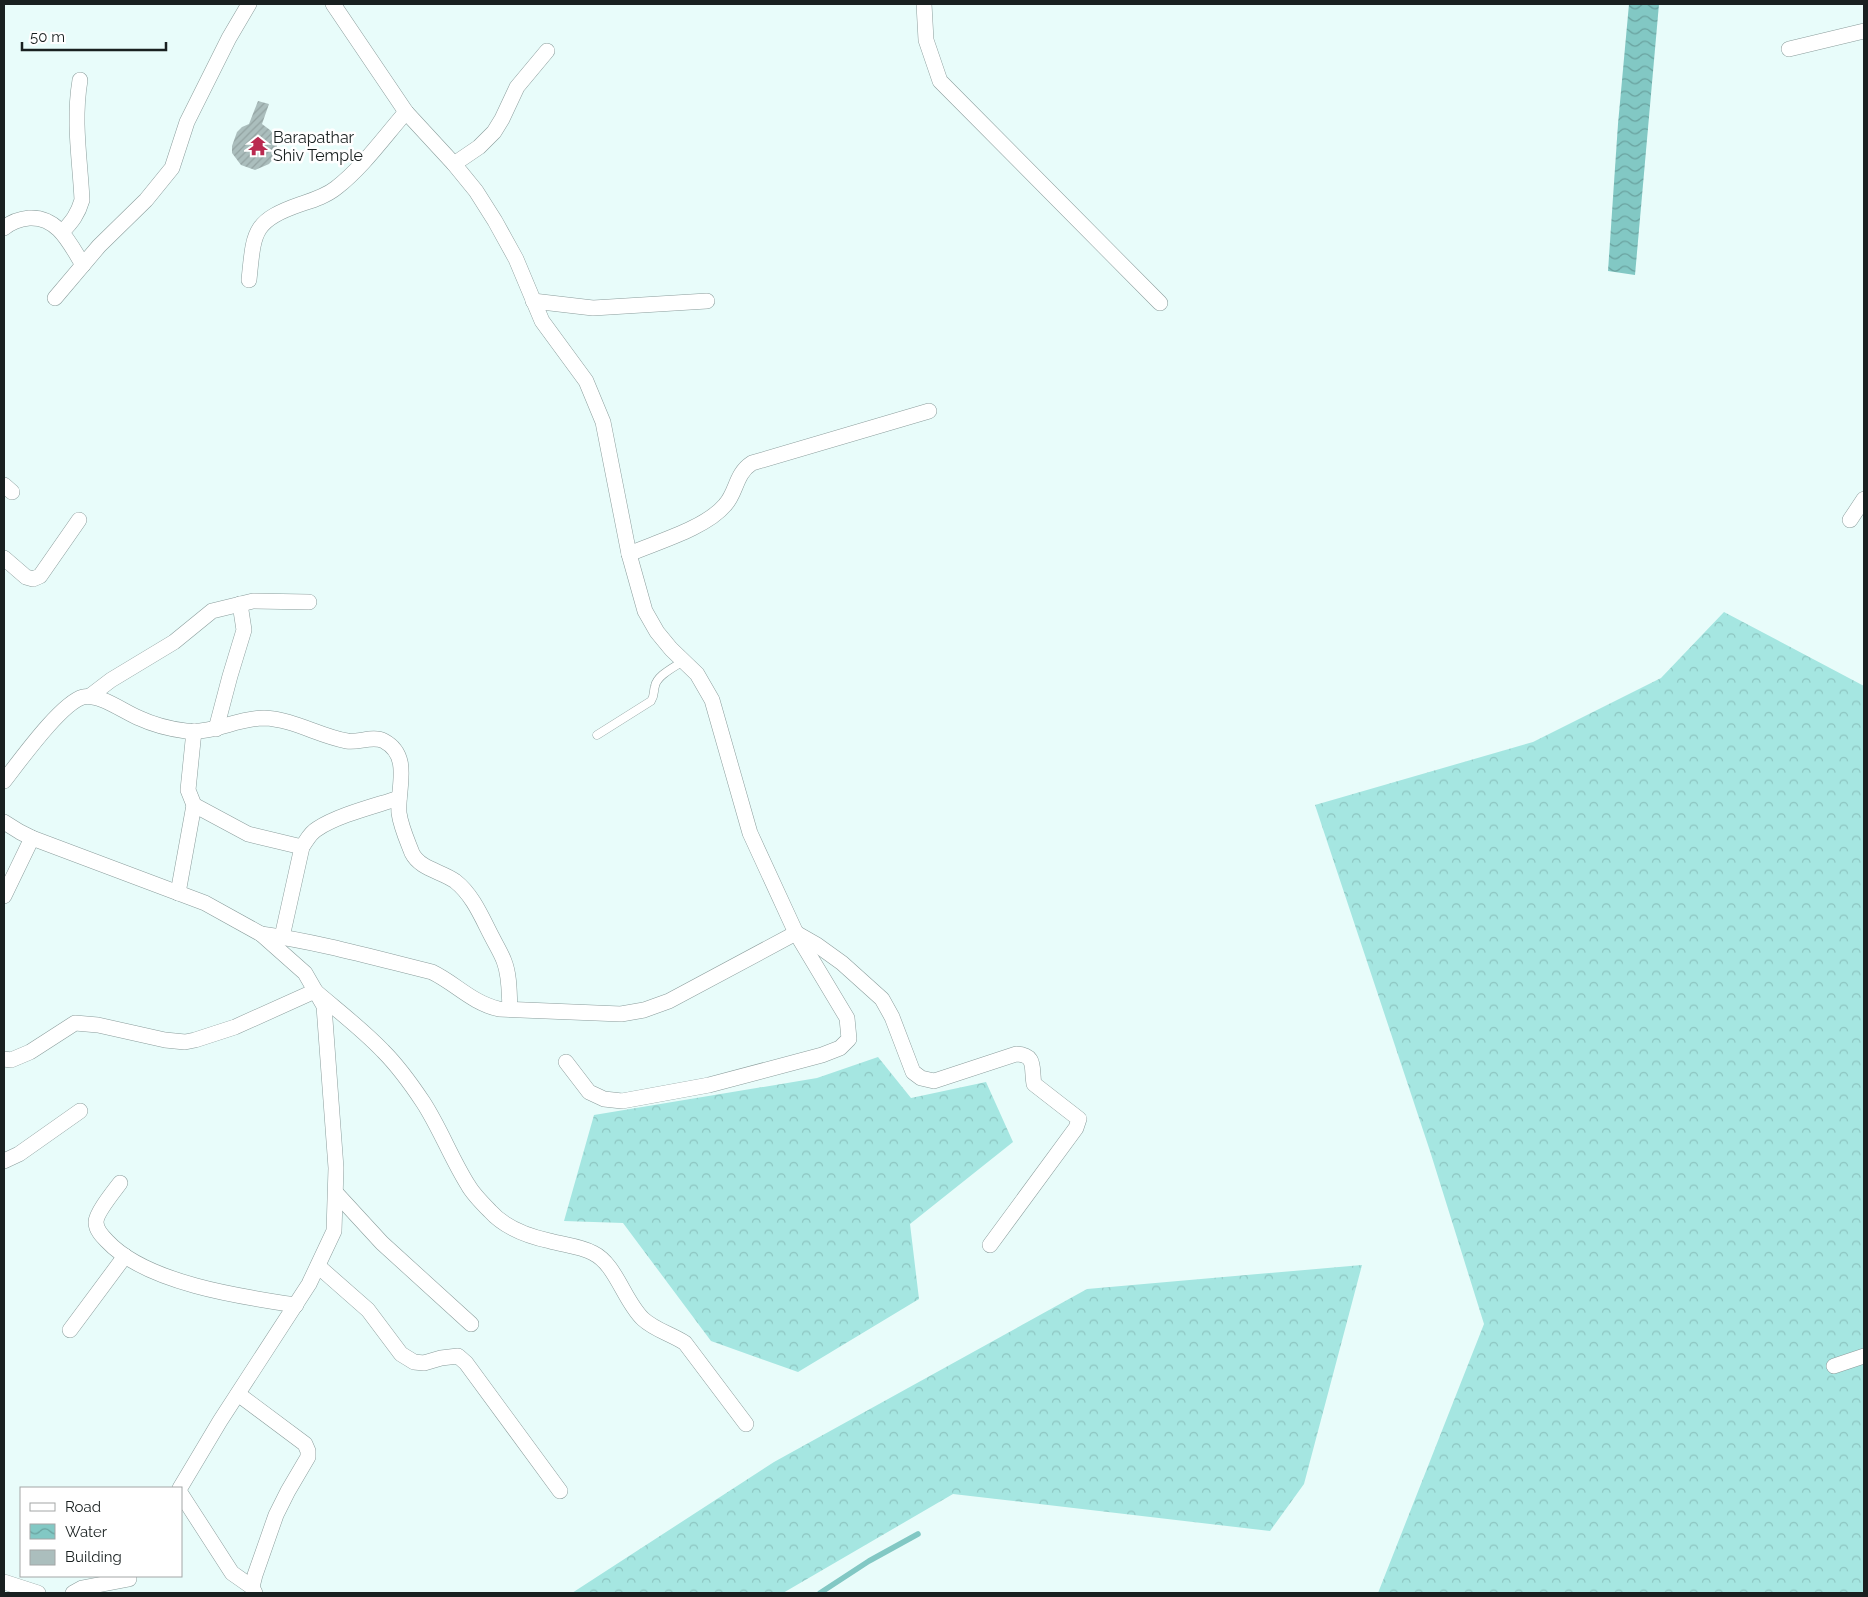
<svg xmlns="http://www.w3.org/2000/svg" width="1868" height="1597" font-family="Raleway,sans-serif">
  <style>
    .forest { fill: url(#forest-crowns) }
    .water { fill: url(#water-waves) }
    .lines { fill: none; stroke-linecap: round; stroke-linejoin: round }
    .stream { stroke: #82c8c4; stroke-width: 5.5 }
    .building { fill: url(#building-hatch) }
    .lane-casing { stroke: #8b9d9c; stroke-width: 9 }
    .street-casing { stroke: #8b9d9c; stroke-width: 16 }
    .lane { stroke: #fff; stroke-width: 8 }
    .street { stroke: #fff; stroke-width: 15 }
    .labels { text-anchor: middle; stroke-width: 5; stroke-linejoin: round; paint-order: stroke }
    .poi-label { font-size: 16px; fill: #192020; stroke: #fff; text-anchor: start }
  </style>
  <defs>
    <pattern id="forest-crowns" width="20" height="18" patternUnits="userSpaceOnUse" patternTransform="scale(1.25)"><rect width="20" height="18" fill="#a5e6e1"/><path d="M2 6a3 3 0 1 1 6 0M12 15a3 3 0 1 1 6 0" fill="none" stroke="#8dc5c1"/></pattern>
    <pattern id="water-waves" width="16" height="10" patternUnits="userSpaceOnUse" patternTransform="scale(1.25)"><rect width="16" height="10" fill="#82c8c4"/><path d="M0 5q4-4 8 0t8 0" fill="none" stroke="#6aa29f"/></pattern>
    <pattern id="building-hatch" width="6" height="6" patternUnits="userSpaceOnUse" patternTransform="scale(1.25)"><rect width="6" height="6" fill="#abbebd"/><path d="M-1 1l2-2M0 6l6-6M5 7l2-2" fill="none" stroke="#93a3a2"/></pattern>
  </defs>
  <rect width="100%" height="100%" fill="#e8fcfa"/>
  <g class="forest">
    <path d="M1724 612 1864 686V1593H1378L1484 1324 1430 1151 1315 805 1533 742 1661 678Z"/>
    <path d="M878 1057 911 1098 986 1082 1013 1142 910 1224 919 1299 798 1372 711 1341 623 1223 564 1221 594 1115 817 1078Z"/>
    <path d="M1362 1265 1304 1484 1270 1531 953 1494 783 1593H572L774 1462 1087 1289Z"/>
  </g>
  <path class="water" d="M1629 4H1659L1635 275 1608 271 1618 124Z"/>
  <g class="lines">
    <path class="stream" d="M820 1593 869 1561 918 1534"/>
  </g>
  <path class="building" d="M258 101 269 104 262 124 270 130 275 136 277 143V151L274 158 269 164 255 170 241 165 232 153V146L237 132 242 127 249 124Z"/>
  <g class="lines">
    <defs>
      <path id="lane" d="M597 735 651 701C655 695 653 692 655 686 657 675 675 667 683 661"/>
      <g id="street">
        <path d="M333 4 406 112 454 164 476 191 495 221 516 259 542 321 586 381 603 422 629 554 645 611 657 632 671 649 697 674 712 700 750 833 796 933 847 1018 849 1039 840 1048 822 1055 709 1085 622 1101 604 1099 589 1092 566 1062"/>
        <path d="M924 4 926 40 940 81 1160 303"/>
        <path d="M1789 49 1864 31"/>
        <path d="M454 164 479 147 494 132 502 119 517 87 547 51"/>
        <path d="M4 228C11 222 20 219 29 218 58 216 70 244 83 265"/>
        <path d="M62 232C72 222 78 214 82 200 80 159 73 122 80 80"/>
        <path d="M249 280C254 232 252 221 301 204 313 200 326 196 336 188 363 167 384 137 406 112"/>
        <path d="M55 298 99 246 146 200 172 168 187 122 229 38 249 4"/>
        <path d="M533 301 593 308 707 301"/>
        <path d="M4 485 12 492"/>
        <path d="M1850 520 1864 499"/>
        <path d="M629 554C657 542 706 528 725 505 737 492 735 474 752 463L929 411"/>
        <path d="M4 558 26 577 33 579 40 576 79 520"/>
        <path d="M90 696 111 680 174 642 212 611 253 601 309 602"/>
        <path d="M216 729 230 676 244 630 240 604"/>
        <path d="M194 731 188 790 194 805 248 834 302 847"/>
        <path d="M4 781C19 762 61 703 83 697 99 693 124 712 139 718 154 725 170 729 186 731 213 734 237 718 264 718 293 719 319 736 347 741 359 743 373 735 384 741 412 756 397 789 399 813 401 827 407 840 412 853 420 869 441 871 455 881 473 895 482 918 492 937 496 945 501 953 504 961 510 976 509 994 510 1009"/>
        <path d="M4 822 20 832 32 838 205 903 261 934 305 973 324 1006 336 1168 334 1231 309 1284 220 1421 180 1488"/>
        <path d="M178 893 194 805"/>
        <path d="M4 896 32 838"/>
        <path d="M261 934C319 942 375 958 432 972 455 983 472 1003 499 1009L621 1014 644 1010 669 1001 796 933 817 945 842 963 882 999 892 1017 913 1072 921 1078 934 1081 1016 1054C1037 1055 1031 1068 1034 1084L1079 1119 1076 1128 990 1245"/>
        <path d="M282 937 302 847C307 840 310 833 317 829 338 815 375 806 399 798"/>
        <path d="M4 1059 11 1060 30 1052 75 1023 98 1025 165 1040 185 1042 195 1040 235 1027 315 991C337 1010 362 1029 383 1051 398 1066 411 1084 423 1102 440 1128 451 1158 468 1185 473 1194 482 1203 490 1211 505 1228 527 1236 550 1241 564 1245 580 1246 593 1253 616 1264 624 1301 643 1319 655 1330 671 1334 685 1343L746 1424"/>
        <path d="M4 1161 19 1154 80 1111"/>
        <path d="M120 1183C114 1191 96 1213 96 1222 96 1230 102 1236 107 1241 146 1283 241 1297 296 1305"/>
        <path d="M336 1193 382 1243 471 1324"/>
        <path d="M318 1266 368 1310 401 1354 414 1362 424 1363 441 1358 458 1356 466 1363 560 1491"/>
        <path d="M70 1330 125 1256"/>
        <path d="M1834 1366 1864 1356"/>
        <path d="M238 1394 305 1444 308 1451V1457L288 1491 276 1515 255 1575 252 1587 255 1593"/>
        <path d="M181 1494 232 1573 252 1587"/>
        <path d="M4 1582 38 1593"/>
        <path d="M73 1593 82 1588 129 1579"/>
      </g>
    </defs>
    <use href="#lane" class="lane-casing"/>
    <use href="#street" class="street-casing"/>
    <use href="#lane" class="lane"/>
    <use href="#street" class="street"/>
  </g>
  <defs>
    <symbol id="temple-bare" viewBox="-9 -9 18 18"><path d="M0-6L5-2H3V0L6.5 2.5H4V6H1.5V3h-3V6H-4V2.5H-6.5L-3 0V-2H-5Z" fill="#ba2a50" stroke="#fff" stroke-width="2.5" paint-order="stroke"/></symbol>
  </defs>
  <g fill-rule="evenodd">
    <use href="#temple-bare" x="244" y="132" width="28" height="28"/>
  </g>
  <g class="labels">
    <g class="poi-label">
      <text x="273" y="143">Barapathar<tspan x="273" dy="18">Shiv Temple</tspan></text>
    </g>
  </g>
  <rect width="1868" height="1597" fill="none" stroke="#192020" stroke-width="10"/>
  <rect x="20" y="1487" width="162" height="90" fill="#ffffff" stroke="#a3a6a6"/>
  <rect x="30" y="1503" width="25" height="8" fill="#ffffff" stroke="#a3a6a6"/>
  <text x="65" y="1512" font-size="15" fill="#192020">Road</text>
  <rect x="30" y="1524" width="25" height="15" fill="url(#water-waves)" stroke="#a3a6a6"/>
  <text x="65" y="1537" font-size="15" fill="#192020">Water</text>
  <rect x="30" y="1550" width="25" height="15" fill="#abbebd" stroke="#a3a6a6"/>
  <text x="65" y="1562" font-size="15" fill="#192020">Building</text>
  <path d="M22 42v8h144v-8" fill="none" stroke="#192020" stroke-width="2.5"/>
  <text x="30" y="42" font-size="15" fill="#192020" stroke="#ffffff" stroke-width="4" paint-order="stroke">50 m</text>
</svg>
